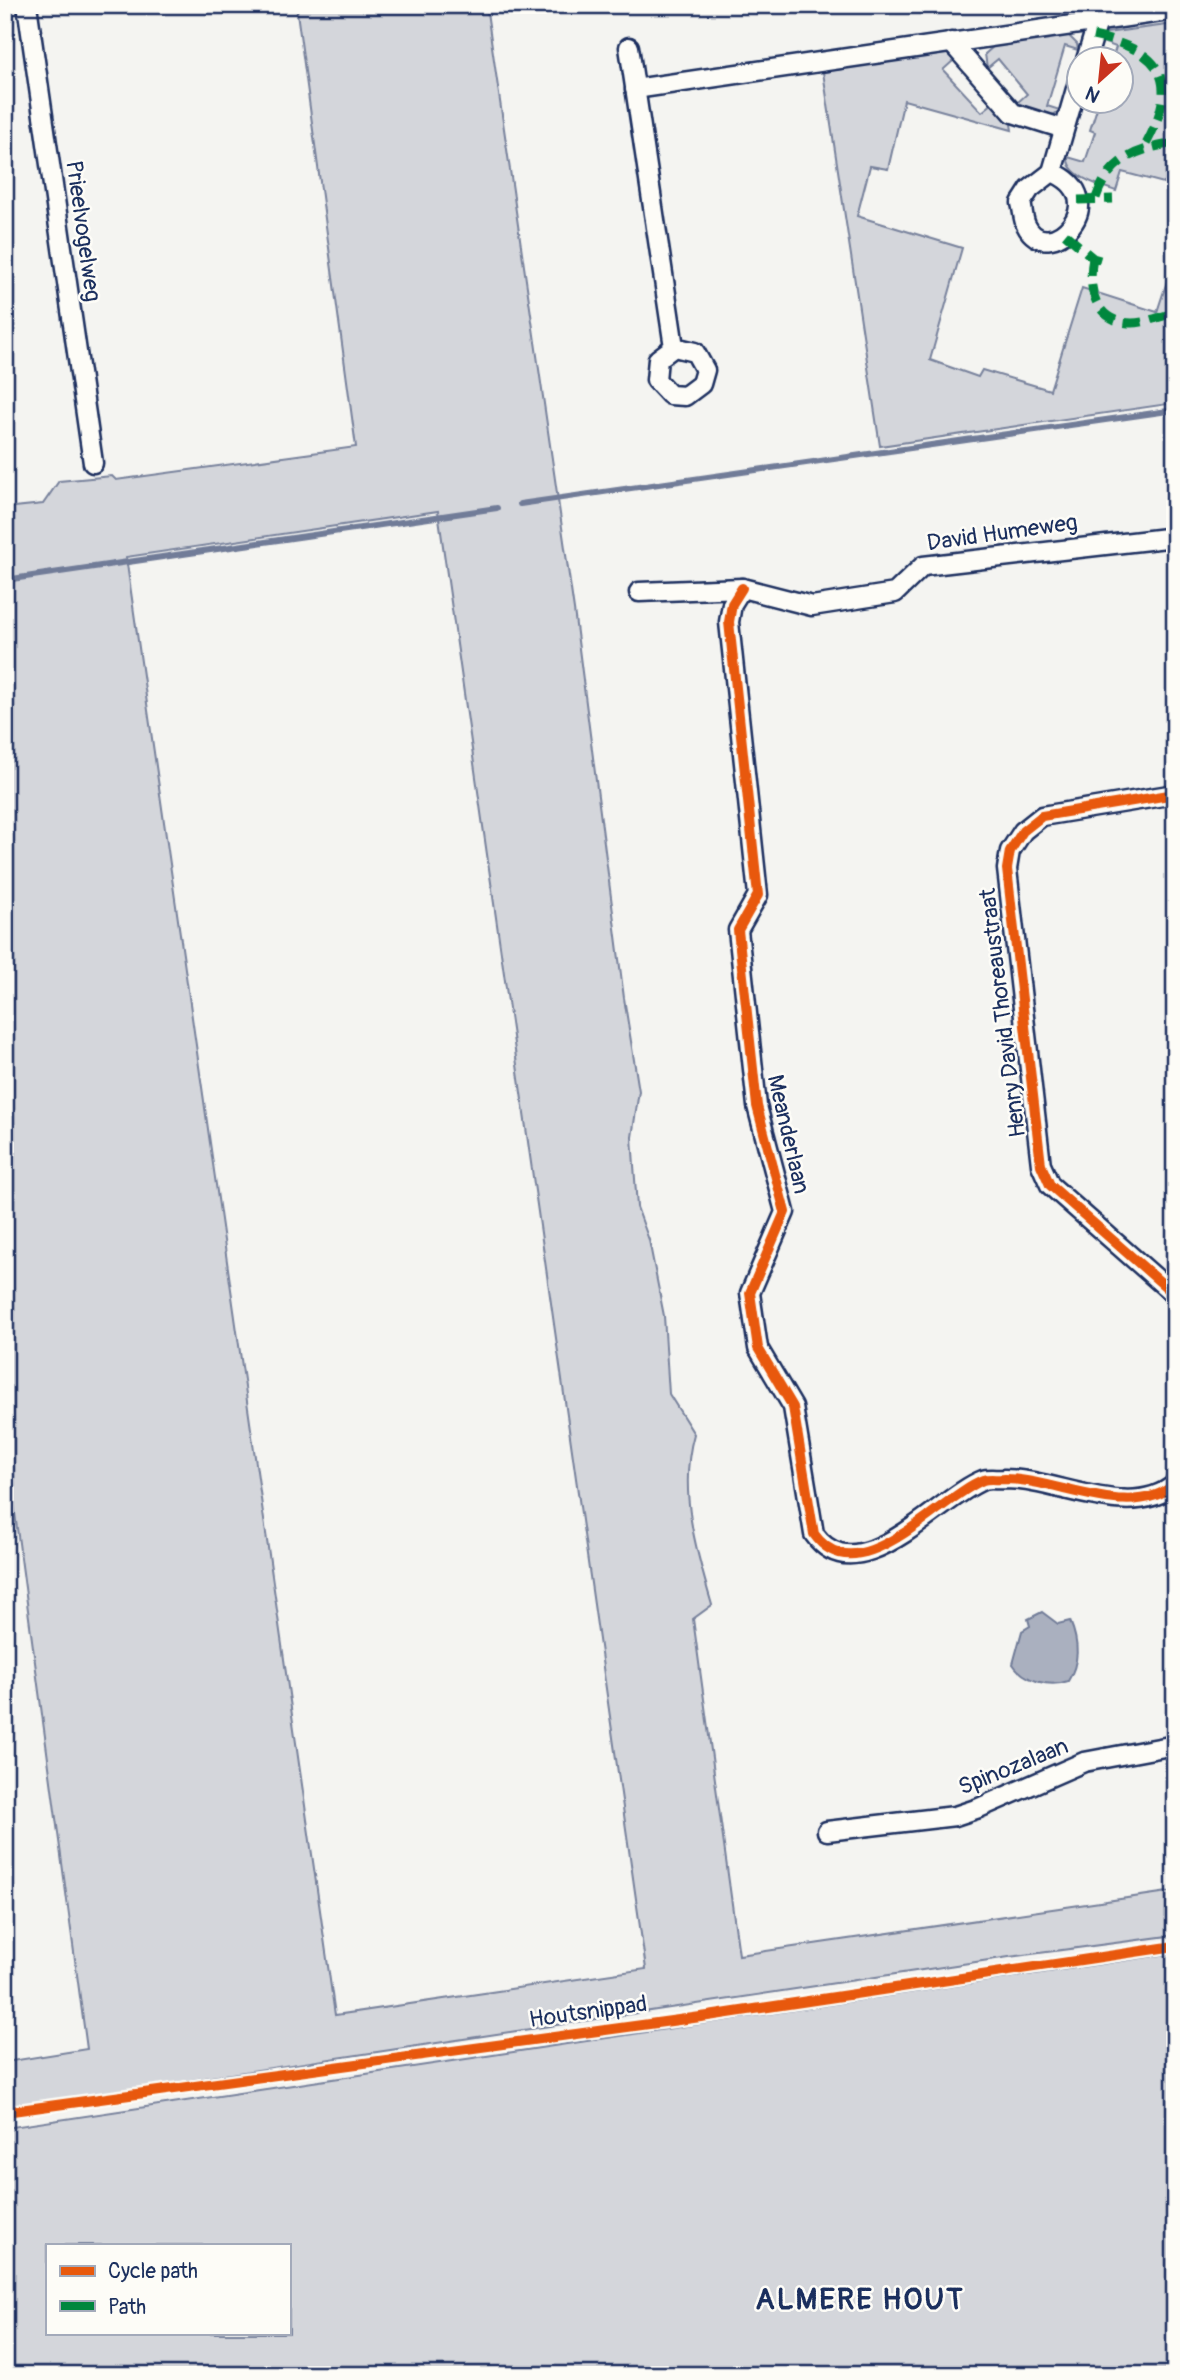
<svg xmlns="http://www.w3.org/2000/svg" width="1180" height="2380" font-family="Pangolin,sans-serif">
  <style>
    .green { fill: #d4d6db; stroke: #78829c; stroke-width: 2; fill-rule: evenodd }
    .water { fill: #aab0bf; stroke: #717c98; stroke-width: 2 }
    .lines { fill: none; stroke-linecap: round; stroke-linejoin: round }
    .stream { stroke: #717c98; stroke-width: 6 }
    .minor-casing { stroke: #1b2f5e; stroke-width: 23 }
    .minor { stroke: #fdfcf7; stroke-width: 18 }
    .quiet { stroke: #00873e; stroke-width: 9; stroke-dasharray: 18 9; stroke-linecap: butt }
    .cycleway-casing { stroke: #fdfcf7; stroke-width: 15 }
    .cycleway { stroke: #e8590c; stroke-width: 10 }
    .labels { text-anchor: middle; stroke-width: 5; stroke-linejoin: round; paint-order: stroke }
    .street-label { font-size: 23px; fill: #1b2f5e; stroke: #fdfcf7 }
    .district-label { font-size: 30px; font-weight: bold; letter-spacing: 2px; fill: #1b2f5e; stroke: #fdfcf7 }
  </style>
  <rect width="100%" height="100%" fill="#f4f4f1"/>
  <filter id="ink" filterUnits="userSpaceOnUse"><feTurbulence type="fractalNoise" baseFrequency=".0143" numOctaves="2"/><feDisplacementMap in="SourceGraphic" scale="14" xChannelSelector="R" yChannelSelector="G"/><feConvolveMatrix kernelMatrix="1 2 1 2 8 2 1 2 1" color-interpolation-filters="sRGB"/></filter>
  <g filter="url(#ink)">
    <g class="green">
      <path d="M296 5H486L574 610 624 998 639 1091 632 1137 637 1207 649 1240 664 1316 669 1394 694 1434C678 1490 696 1551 712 1605L693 1619 739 1955 1175 1891V1935L1009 1957 5 2108V2062L87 2049 5 1439V508L43 504 59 481 112 476 116 480 356 447ZM438 511 646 1969 335 2015 126 557Z"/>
      <path d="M1175 24V186L1122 172 1116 191C1101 186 1066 176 1068 157L1085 162 1095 132 1090 130 1099 102H1120V60L1112 59 1116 47 1102 42 1106 33Z"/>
      <path d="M1068 35 1077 44 1078 50 1065 46 1047 106 1060 110 1053 115 1028 111 1017 103 1027 94 998 59 987 68 985 54 994 46Z"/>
      <path d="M945 52 954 60 943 70 982 112 993 103 1011 124 1012 130 904 100 888 169 870 166 857 216 962 248 930 360 978 377 982 370 1050 390 1082 288 1157 312 1173 263 1175 403 880 446 823 72Z"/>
      <path d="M1175 1953V2375H5V2128ZM47 2245H289V2333H47Z"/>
    </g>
    <path class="water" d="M1042 1612 1058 1624 1070 1621C1079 1642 1080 1662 1068 1681 1050 1688 1024 1681 1013 1664L1022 1631 1030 1626 1028 1619Z"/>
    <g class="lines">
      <g class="stream">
        <path d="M520 504 1175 410"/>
        <path d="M5 580 497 508"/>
      </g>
      <defs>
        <g id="minor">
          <path d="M27 5 93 463"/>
          <path d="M951 42 1013 113 1064 129"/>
          <path d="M629 47 674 347 695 352 705 370 701 384 685 396 670 395 656 380 658 359 674 347"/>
          <path d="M1086 60 1098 21"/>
          <path d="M635 89 1175 10"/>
          <path d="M1052 172C1117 199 1047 270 1026 225 1023 219 1023 210 1021 203L1030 189Z"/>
          <path d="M1052 172 1078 82"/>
          <path d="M742 588 732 604 729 622 758 895 738 930 757 1106 785 1212 750 1293 758 1348 793 1407 814 1534C858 1596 939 1497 983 1480 989 1478 998 1480 1005 1479 1058 1479 1131 1522 1175 1484"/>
          <path d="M639 592 742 588 812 606 895 593 923 566 1175 537"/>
          <path d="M1175 794 1042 816 1023 831 1010 851 1007 869 1041 1165 1050 1185 1175 1295"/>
          <path d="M827 1831 955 1816 979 1808 1084 1762 1175 1745"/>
        </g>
      </defs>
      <use href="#minor" class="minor-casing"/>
      <use href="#minor" class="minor"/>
      <g class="quiet">
        <path d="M1093 36C1166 51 1180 83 1144 148"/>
        <path d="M1096 198C1109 159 1137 149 1175 143"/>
        <path d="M1078 200 1113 199"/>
        <path d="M1065 234 1093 258 1100 260"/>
        <path d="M1093 258C1087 288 1095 323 1132 323 1145 323 1161 316 1175 313"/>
      </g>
      <defs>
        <g id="cycleway">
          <path d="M742 588 732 604 729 622 758 895 738 930 757 1106 785 1212 750 1293 758 1348 793 1407 814 1534C858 1596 939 1497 983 1480 989 1478 998 1480 1005 1479 1058 1479 1131 1522 1175 1484"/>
          <path d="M1175 794 1042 816 1023 831 1010 851 1007 869 1041 1165 1050 1185 1175 1295"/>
          <path d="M5 2112 708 2016 1175 1946"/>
        </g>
      </defs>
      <use href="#cycleway" class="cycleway-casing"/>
      <use href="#cycleway" class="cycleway"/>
    </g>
  </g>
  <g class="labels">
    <g class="street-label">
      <text transform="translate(84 231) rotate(82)" y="8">Prieelvogelweg</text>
      <text transform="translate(1002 532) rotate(-8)" y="8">David Humeweg</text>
      <text transform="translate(1002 1013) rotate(-97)" y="8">Henry David Thoreaustraat</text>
      <text transform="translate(789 1134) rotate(77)" y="8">Meanderlaan</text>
      <text transform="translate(1013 1766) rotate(-22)" y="8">Spinozalaan</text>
      <text transform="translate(588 2011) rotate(-8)" y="8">Houtsnippad</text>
    </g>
    <g class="district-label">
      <text x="860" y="2309">ALMERE HOUT</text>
    </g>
  </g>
  <rect width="1180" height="2380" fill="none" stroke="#fdfcf7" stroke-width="28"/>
  <rect x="14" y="14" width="1152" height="2352" fill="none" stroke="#1b2f5e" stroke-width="2.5" filter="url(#ink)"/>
  <rect x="46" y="2244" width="245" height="91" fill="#fdfcf7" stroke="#a3aaba" stroke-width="2"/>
  <rect x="60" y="2266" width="35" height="10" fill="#e8590c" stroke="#a3aaba" stroke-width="2"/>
  <text x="108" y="2278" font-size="21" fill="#1b2f5e">Cycle path</text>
  <rect x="60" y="2301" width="35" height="10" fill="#00873e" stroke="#a3aaba" stroke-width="2"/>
  <text x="108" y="2314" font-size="21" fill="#1b2f5e">Path</text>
  <g transform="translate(1100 80) rotate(207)"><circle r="33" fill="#fdfcf7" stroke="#a3aaba" stroke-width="2"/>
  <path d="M0-5L12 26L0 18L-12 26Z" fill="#c8321e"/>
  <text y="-10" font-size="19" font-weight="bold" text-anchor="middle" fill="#1b2f5e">N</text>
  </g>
</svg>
